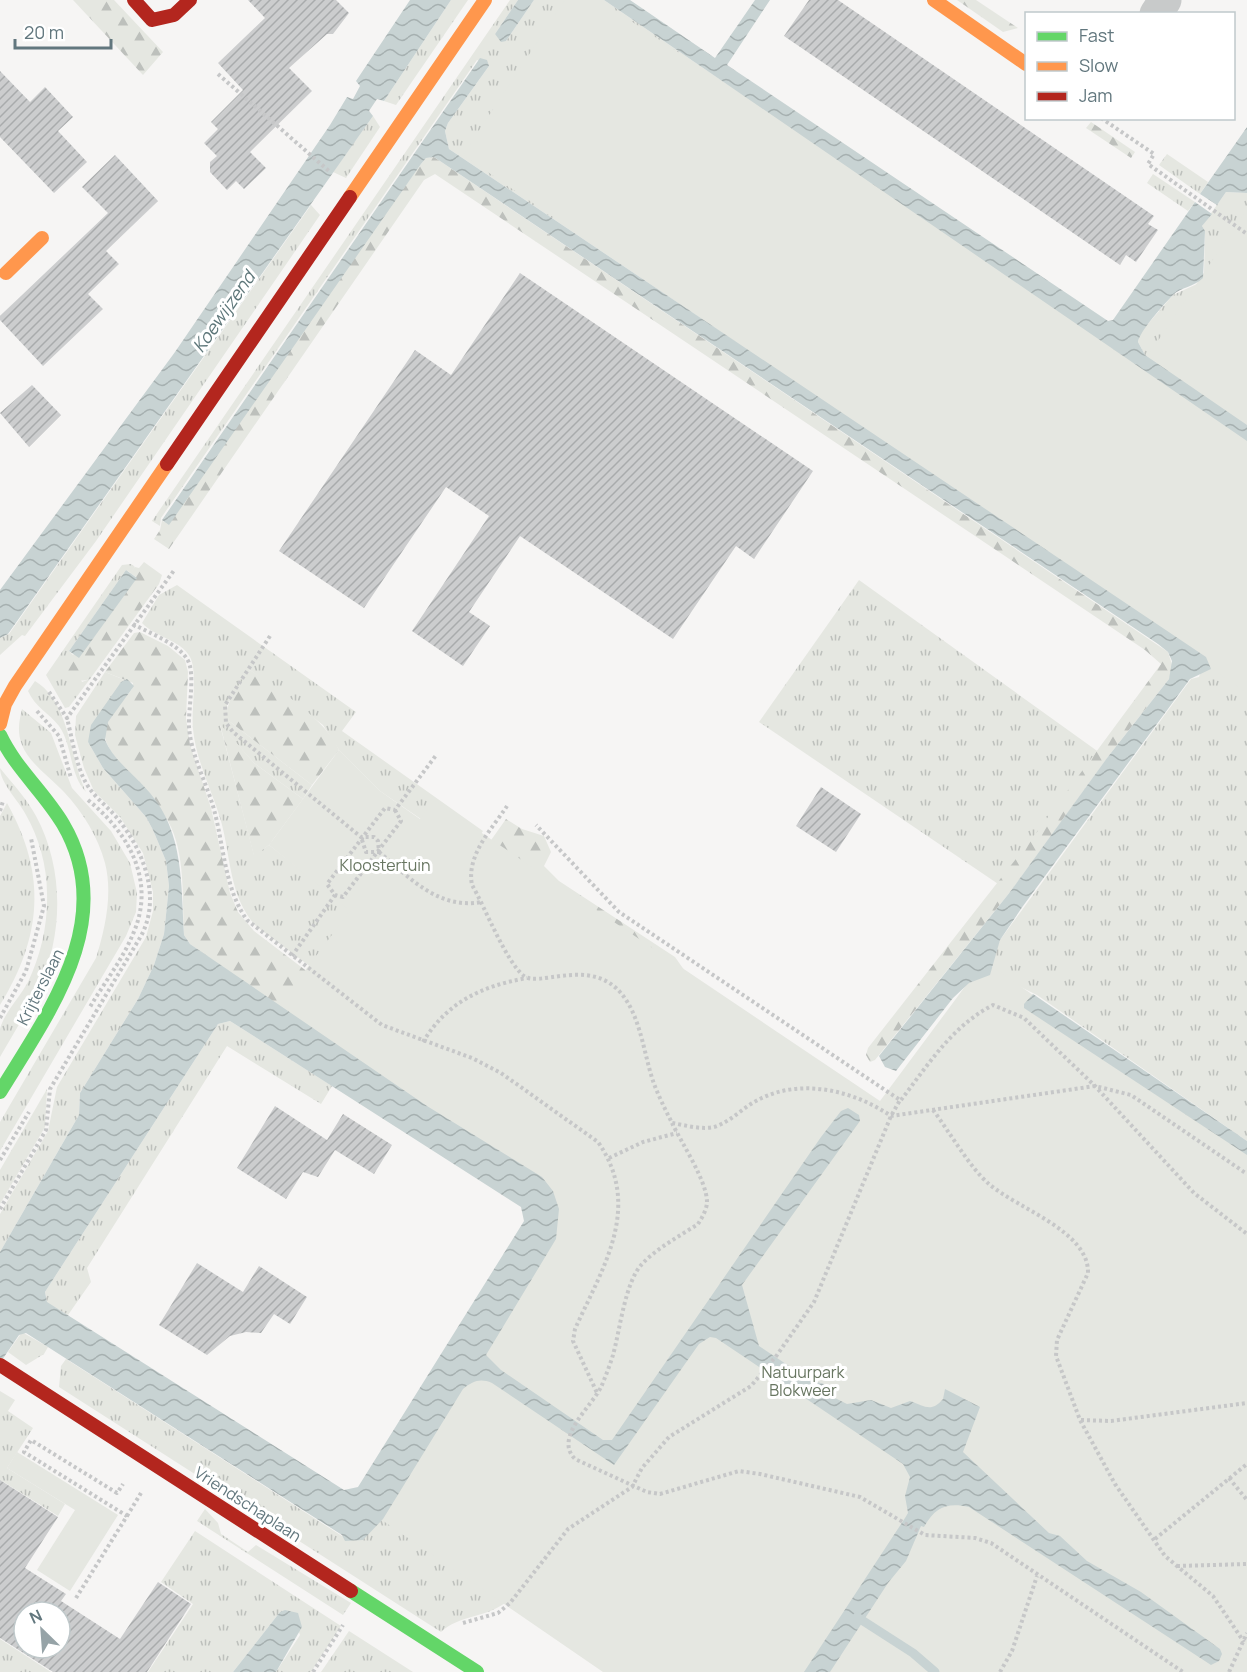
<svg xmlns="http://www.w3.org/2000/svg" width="1247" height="1672" font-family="Manrope,sans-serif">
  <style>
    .grass { fill: url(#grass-tufts) }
    .forest { fill: url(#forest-firs) }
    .green { fill: #e5e7e1 }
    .water { fill: url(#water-waves); fill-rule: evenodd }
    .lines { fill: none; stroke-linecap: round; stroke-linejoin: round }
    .stream { stroke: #c8d3d3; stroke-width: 9 }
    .building { fill: url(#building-hatch); fill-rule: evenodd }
    .path { stroke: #c6c7c8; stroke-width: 4; stroke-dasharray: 3 3; stroke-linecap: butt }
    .street { stroke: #c8caca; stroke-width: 33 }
    .fast { stroke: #63d668; stroke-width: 14 }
    .slow { stroke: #ff974d; stroke-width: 14 }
    .jam { stroke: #b3261e; stroke-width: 14 }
    .labels { text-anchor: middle; stroke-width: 6; stroke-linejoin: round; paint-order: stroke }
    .park-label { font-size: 16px; fill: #687661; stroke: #fff }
    .street-label { font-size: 16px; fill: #62777e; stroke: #fff }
    .water-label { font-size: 18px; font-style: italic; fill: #5d7679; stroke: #fff }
  </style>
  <defs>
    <pattern id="grass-tufts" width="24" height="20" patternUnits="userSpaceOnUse" patternTransform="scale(1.5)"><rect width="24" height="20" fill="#e5e7e1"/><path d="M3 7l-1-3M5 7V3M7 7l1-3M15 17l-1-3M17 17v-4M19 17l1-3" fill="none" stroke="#bdc0bc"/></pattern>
    <pattern id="forest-firs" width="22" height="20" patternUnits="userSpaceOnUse" patternTransform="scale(1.5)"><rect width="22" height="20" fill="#e5e7e1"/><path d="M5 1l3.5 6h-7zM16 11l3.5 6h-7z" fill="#bdc0bc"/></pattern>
    <pattern id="water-waves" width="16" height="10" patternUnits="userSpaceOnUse" patternTransform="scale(1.5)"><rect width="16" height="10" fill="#c8d3d3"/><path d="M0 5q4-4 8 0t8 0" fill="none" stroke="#a6b0b0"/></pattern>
    <pattern id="building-hatch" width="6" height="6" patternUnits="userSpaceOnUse" patternTransform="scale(1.5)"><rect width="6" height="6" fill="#cccdce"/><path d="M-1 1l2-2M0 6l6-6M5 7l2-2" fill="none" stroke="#a9abac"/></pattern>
  </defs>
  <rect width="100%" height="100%" fill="#f6f5f4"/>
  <g class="grass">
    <path d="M451 0H468L396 105 384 101Z"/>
    <path d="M510 0H518L495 34 506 41 534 0H604L1247 441V1141L1037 995 992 973 994 954 1000 940 1191 679 1199 677 1206 657 449 149 445 131 448 123 489 66 477 60 161 518 160 526 152 521Z"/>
    <path d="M373 116 380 127 346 178 333 172Z"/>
    <path d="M1167 154 1208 182 1200 194 1159 165Z"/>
    <path d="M1153 174 1195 202 1188 211 1147 183Z"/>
    <path d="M1226 192 1247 193V425L1145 355 1138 342 1140 333 1173 295 1197 284 1204 273 1205 232 1202 226Z"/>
    <path d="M311 205 320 215 96 541 25 636 22 635 0 655V638L9 634Z"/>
    <path d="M131 564 135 567 131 573 126 570 69 651 82 682 90 679 69 707 65 708 46 675 122 565Z"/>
    <path d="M859 580 1107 758 1010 892 759 722Z"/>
    <path d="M177 585 356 712 342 731 483 831 469 852 380 791 339 750 323 725 250 670 227 705 229 721 312 785 303 799 254 763 220 725 254 855 269 845 380 932 615 1245 350 996 257 927C229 898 231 857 221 821 212 790 196 761 193 729 191 710 198 672 190 657 181 640 155 637 142 623L159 595Z"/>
    <path d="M105 672 125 680 121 682 88 742 103 768 146 817 153 830 166 861 169 886 164 934 154 965 138 999 80 1093 79 1115 0 1252V1214L48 1131 57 1087 146 937 153 911V892L143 853 120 817 94 791 84 768 75 735 76 716Z"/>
    <path d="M35 681C70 702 69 757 86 792 69 774 73 746 59 726 49 713 35 707 28 691Z"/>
    <path d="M22 709 51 733 72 788 111 831 130 863 137 893 136 912 126 936 0 1151V1122L96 958C105 929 113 894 105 863 98 837 83 812 64 792 51 778 29 763 22 745 17 732 19 721 22 709Z"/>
    <path d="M0 768C12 783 27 799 36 816 64 868 64 935 38 989 27 1012 13 1034 0 1057 0 1048 0 1037 0 1029 4 1013 20 997 28 982 41 955 48 924 47 893 47 866 39 838 26 815 19 801 0 783 0 768Z"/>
    <path d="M7 803C47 875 42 936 0 1005V816Z"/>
    <path d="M230 1021 332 1086 321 1104 227 1046 87 1268 91 1282 68 1315 47 1303 45 1292 218 1024Z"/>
    <path d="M47 1089 45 1127 0 1204V1170Z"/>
    <path d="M22 1332 48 1347 44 1354 26 1365 8 1352Z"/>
    <path d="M66 1359 342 1536 383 1519 505 1603C485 1618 459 1615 441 1632L59 1387 61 1366Z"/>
    <path d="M0 1391 15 1400 8 1411 33 1428 7 1468 65 1504 58 1516 2 1481 0 1484Z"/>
    <path d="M205 1509 218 1523 221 1534 248 1552 256 1545 351 1603 343 1615 197 1521Z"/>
    <path d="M195 1531 341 1626 311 1672H276L300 1635 292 1612H280L233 1672H148L193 1604 161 1582Z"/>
    <path d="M349 1631 413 1672H321Z"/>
    <path d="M0 1639 51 1672H0Z"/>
  </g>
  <g class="forest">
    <path d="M73 0H114L163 52 143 75Z"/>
    <path d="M957 0H976L1018 28 1003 32Z"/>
    <path d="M1091 122 1135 152 1131 158 1086 128Z"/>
    <path d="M434 157 1168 652 1173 668 1169 679 1107 758 1010 892 875 1060 870 1062 866 1055 868 1048 1037 832 1161 664 1145 650 435 174 424 180 169 549 154 539 160 530 162 520 164 522 421 164 426 158Z"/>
    <path d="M144 562 162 575 159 584 90 679C78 683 72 679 65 669L69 651 73 655 136 577 130 573 135 567 139 568Z"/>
    <path d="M140 632 168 646 185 660 188 672 186 718 190 745 211 808 230 893 238 912 254 931 376 1024 315 1032 190 944 184 935C182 898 186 854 168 821 156 798 106 757 105 736 103 720 123 702 132 689L133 683 105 672 134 633Z"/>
    <path d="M250 670C277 688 327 720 339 750L312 785 229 721C222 703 240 685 250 670Z"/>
    <path d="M220 724 254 763 303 799 269 845 254 856Z"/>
    <path d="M506 819 522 829 544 836 551 852 544 866 559 881 675 957 687 974 477 860Z"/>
  </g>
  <g class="green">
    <path d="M565 0H599L1145 360 1247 209V693L463 155Z"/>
    <path d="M339 750 380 791 420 819 434 801 880 1101 984 961 1247 1143V1672H603L376 1516 555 1228 264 1025 350 911 269 845Z"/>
    <path d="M17 1452 118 1515 70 1591 37 1570 75 1510 7 1468Z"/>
  </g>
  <g class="water">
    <path d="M410 0H451L384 101 377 99 369 111 373 116 8 634 0 638V590L175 352 330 125 347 97 353 99 360 86 356 81Z"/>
    <path d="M518 0H534L506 41 501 42 495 34Z"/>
    <path d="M604 0H630L715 58 755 0H770L727 65 1108 321 1113 320 1195 202 1212 214 1202 226 1205 231 1203 278C1194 287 1181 287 1173 295 1165 303 1139 332 1138 342L1145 355 1247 425V441Z"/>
    <path d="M480 58 487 60 489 66 448 123 445 131 449 149 1206 657 1211 669 1190 679 1023 906 1000 940 990 975 969 983 953 998 896 1071 885 1067 879 1056 1010 892 1107 758 1169 679 1172 661 1168 652 1158 644 434 157 426 158 421 164 169 525 162 520Z"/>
    <path d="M1247 127V193L1226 192 1217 205 1200 194Z"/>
    <path d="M126 570 137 578 79 658 69 651Z"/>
    <path d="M127 679 134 686 108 722 105 740C114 761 135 775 150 793 184 833 181 884 184 935L190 944 427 1106 542 1177 553 1191 559 1209 556 1239 486 1355 501 1370 603 1440H612L821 1137 841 1111 848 1108 859 1115 860 1121 742 1285 759 1346 810 1380 824 1384 835 1398 847 1404 871 1400 891 1408 910 1401C925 1406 931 1413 943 1399L945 1389 980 1407 963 1452 1049 1533 1060 1536 1087 1561 1141 1592 1220 1649 1222 1654 1219 1661 1211 1665 969 1507C947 1502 935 1507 924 1527L921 1526 906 1561 888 1583 830 1672H804L905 1518 908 1513 905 1496 910 1477 903 1464 716 1338 710 1337 699 1344 614 1465 492 1383C480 1378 473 1381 463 1389L383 1519 363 1540 345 1541 342 1535 26 1333 19 1335 0 1363V1252L79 1115 80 1093 138 999 154 965 164 934 169 886 166 861 153 830 146 817 103 768 88 742 91 725 121 682ZM230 1021 521 1207 524 1221 358 1487 344 1490 47 1302 45 1292 218 1024Z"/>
    <path d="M1033 994 1247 1141V1155L1024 1008V1004Z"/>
    <path d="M285 1610 298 1613 302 1627 276 1672H233L280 1612Z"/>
  </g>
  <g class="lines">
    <path class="stream" d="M857 1617 913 1653 935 1672"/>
  </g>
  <g class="building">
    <path d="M248 0H336L349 13 333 34H327L289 68 312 91 250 152 266 168 244 189 236 181 227 190 210 172V162L217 156 204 143 218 129 211 122 243 90 218 63 265 18Z"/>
    <path d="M809 0H838L1154 216 1148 224 1158 230 1136 262 1126 255 1120 265 784 36Z"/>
    <path d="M0 71 30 102 45 87 73 117 58 131 87 162 54 193 0 137Z"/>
    <path d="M115 155 158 201 106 251 119 264 88 294 103 309 43 366 0 320V316L108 213 82 187Z"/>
    <path d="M520 273 813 471 754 559 736 546 673 639 520 536 469 612 490 626 463 666 412 631 489 516 446 487 364 608 279 551 415 350 451 375Z"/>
    <path d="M32 385 61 415 29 447 0 413Z"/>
    <path d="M821 787 861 814 836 852 796 826Z"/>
    <path d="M275 1106 327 1140 343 1114 392 1145 374 1174 335 1150 318 1177 303 1172 286 1199 237 1168Z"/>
    <path d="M197 1263 243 1292 259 1266 307 1297 290 1324 274 1314 261 1333 246 1332 230 1336 207 1355 159 1325Z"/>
    <path d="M0 1480 58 1517 25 1568 66 1594 61 1601 120 1639 158 1582 191 1604 147 1672H53L0 1638ZM24 1612H60V1648H24Z"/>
  </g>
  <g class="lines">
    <g class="path">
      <path d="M218 74 330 172"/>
      <path d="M1101 118 1154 154 1148 164 1247 234"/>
      <path d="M133 624C149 633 177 643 187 659 196 672 188 709 189 727 191 754 205 780 213 806 224 844 224 888 247 920L382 1025 472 1058 501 1073 598 1142C643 1207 603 1267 575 1329L573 1341 598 1395"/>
      <path d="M270 636 225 705 226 723 233 732 361 837H374L378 841 379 852H366L361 837"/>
      <path d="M49 692 67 718 175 569"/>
      <path d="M37 711 59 736 71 778"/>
      <path d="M88 800C130 834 156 882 133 934 123 959 104 983 90 1007"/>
      <path d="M507 806C492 829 466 855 472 885 485 907 506 962 524 976 538 987 585 960 616 988 640 1010 643 1051 653 1081 658 1095 665 1109 672 1123 685 1125 704 1131 717 1126 732 1120 743 1108 756 1101 799 1077 853 1090 891 1116L1095 1086 1131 1095 1247 1174"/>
      <path d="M395 810 401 821 343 897 335 895 327 884 385 808 395 810 437 754"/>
      <path d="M0 811 3 801"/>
      <path d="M379 852C409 877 438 910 482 902"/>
      <path d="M292 956 335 895"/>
      <path d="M0 1018 26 971 44 906 31 838"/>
      <path d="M423 1042C447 1002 482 986 527 978"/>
      <path d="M901 1100C928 1065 952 1026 993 1005L1024 1018 1095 1086 1194 1193 1247 1234"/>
      <path d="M933 1110C949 1131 970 1168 989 1184 1018 1209 1089 1231 1088 1273L1057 1340 1056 1356 1080 1420 1115 1484 1165 1556 1213 1596 1244 1642"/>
      <path d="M672 1123C681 1142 707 1181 707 1202 707 1209 702 1218 698 1224 680 1236 657 1248 642 1264 625 1282 620 1330 613 1355 610 1365 606 1375 602 1385 593 1406 553 1437 575 1459L647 1492 660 1494 739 1471 760 1474 860 1497 925 1535 975 1538 991 1543 1183 1672"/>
      <path d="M609 1158 643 1142 677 1133"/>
      <path d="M0 1160 29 1112"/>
      <path d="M0 1209 46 1130 50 1089 141 936C162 897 143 849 117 818 107 806 94 797 86 783 76 765 72 738 67 718"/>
      <path d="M1081 1420 1111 1421 1247 1403"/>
      <path d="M1229 1478 1247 1500"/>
      <path d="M127 1516 141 1493"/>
      <path d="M1155 1539 1247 1464"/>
      <path d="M1177 1566 1247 1564"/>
      <path d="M76 1598 127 1516 24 1452 31 1440 117 1493 123 1484"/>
      <path d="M463 1623 498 1613 510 1603 568 1529 632 1487 642 1468 669 1437 751 1386 777 1355 814 1302 891 1116 900 1100 619 912 536 825"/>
      <path d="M313 1672 343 1625"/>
      <path d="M1000 1672 1012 1651 1037 1576"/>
      <path d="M1229 1672 1247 1633"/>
    </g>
    <path class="street" d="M1156 14 1165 0"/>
    <g class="fast">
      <path d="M0 735C16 769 44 792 63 824 119 919 49 1012 0 1092"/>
      <path d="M351 1591 477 1672"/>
    </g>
    <g class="slow">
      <path d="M934 0 1026 64"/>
      <path d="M350 197 485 0"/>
      <path d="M6 273 42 238"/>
      <path d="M0 724 5 704 15 686 167 464"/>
    </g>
    <g class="jam">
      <path d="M134 0 152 20 174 15 190 0"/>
      <path d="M167 464 350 197"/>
      <path d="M0 1365 351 1591"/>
    </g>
  </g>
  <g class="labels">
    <g class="park-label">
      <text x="385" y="871">Kloostertuin</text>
      <text x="803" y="1378">Natuurpark<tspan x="803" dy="18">Blokweer</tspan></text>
    </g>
    <g class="street-label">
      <text transform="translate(40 987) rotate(-63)" y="6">Krijterslaan</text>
      <text transform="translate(248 1504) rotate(33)" y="6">Vriendschaplaan</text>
    </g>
    <g class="water-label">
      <text transform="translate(224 312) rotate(-55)" y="6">Koewijzend</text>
    </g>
  </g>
  <rect x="1025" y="12" width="210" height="108" fill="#ffffff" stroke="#c0c9cb" stroke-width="1.5"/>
  <rect x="1037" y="32" width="30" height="9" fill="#63d668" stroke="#c0c9cb" stroke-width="1.5"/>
  <text x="1079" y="42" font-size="18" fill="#62777e">Fast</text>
  <rect x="1037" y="62" width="30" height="9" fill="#ff974d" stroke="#c0c9cb" stroke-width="1.5"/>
  <text x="1079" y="72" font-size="18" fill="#62777e">Slow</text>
  <rect x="1037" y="92" width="30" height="9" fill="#b3261e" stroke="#c0c9cb" stroke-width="1.5"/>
  <text x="1079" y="102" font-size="18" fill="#62777e">Jam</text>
  <g transform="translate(42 1630) rotate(335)"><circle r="28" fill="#ffffff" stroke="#c0c9cb" stroke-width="1.5"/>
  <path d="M0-4.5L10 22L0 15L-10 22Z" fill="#96a3a7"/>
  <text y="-9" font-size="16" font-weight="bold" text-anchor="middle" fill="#62777e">N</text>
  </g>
  <path d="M15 39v9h96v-9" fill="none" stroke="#62777e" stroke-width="3"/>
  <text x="24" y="39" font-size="18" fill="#62777e" stroke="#ffffff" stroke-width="4.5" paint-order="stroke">20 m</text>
</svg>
